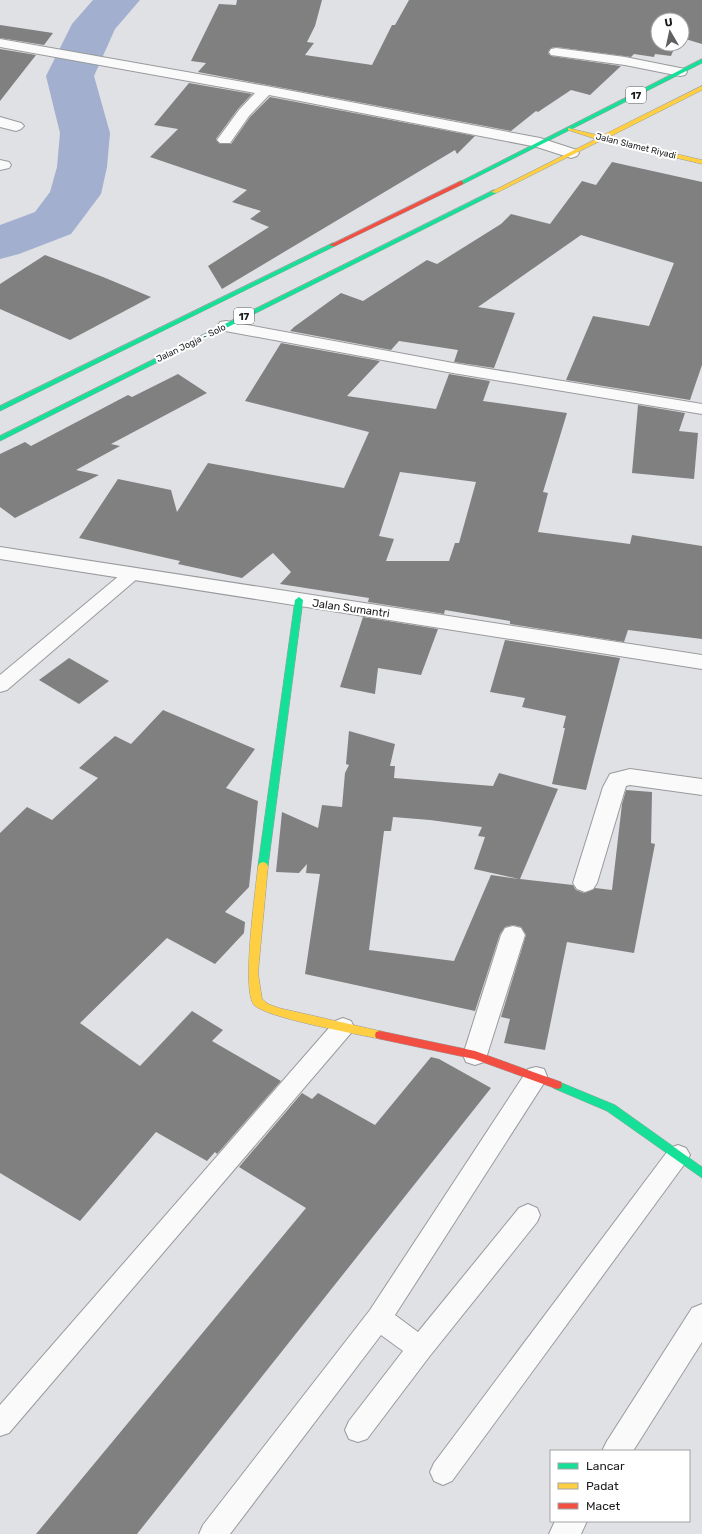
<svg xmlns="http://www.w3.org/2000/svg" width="702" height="1534" font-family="Rubik,sans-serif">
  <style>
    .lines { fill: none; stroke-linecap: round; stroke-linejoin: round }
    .river { fill: #a2afce; fill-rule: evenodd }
    .building { fill: #808080; fill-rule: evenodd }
    .lane-casing { stroke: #999a9c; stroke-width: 2 }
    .street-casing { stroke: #999a9c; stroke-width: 2 }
    .fast-casing { stroke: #999a9c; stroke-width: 1 }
    .slow-casing { stroke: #999a9c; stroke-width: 1 }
    .jam-casing { stroke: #999a9c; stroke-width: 1 }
    .lane { fill: #fafafb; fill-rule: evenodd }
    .street { fill: #fafafb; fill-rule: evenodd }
    .fast { fill: #16e098; fill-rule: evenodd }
    .slow { fill: #ffcf43; fill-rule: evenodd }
    .jam { fill: #f24e42; fill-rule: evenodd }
    .labels { text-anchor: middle; stroke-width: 4; stroke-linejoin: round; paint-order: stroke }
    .far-street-label { font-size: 9px; fill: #1b1c1e; stroke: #fff }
    .shield { fill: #fff; stroke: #5f6062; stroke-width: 1 }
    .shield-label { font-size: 10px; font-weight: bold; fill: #1b1c1e }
    .street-label { font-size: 11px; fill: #1b1c1e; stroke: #fff }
  </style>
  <rect width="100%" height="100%" fill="#e0e1e4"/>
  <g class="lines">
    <path class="river" d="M93 0H140L115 29 94 76 110 133 107 167 101 194 71 234 19 254 0 259V225L35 212 50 192 57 167 60 133 46 76 72 24Z"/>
  </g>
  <g class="building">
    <path d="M237 0H322L315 26 307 42 314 43 305 55 372 65 392 25H395L409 0H702V44L682 38V20H658V44H676L671 56 655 54 654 57 634 54 631 57 556 47 551 48 548 53 551 56 621 66 590 95 571 90 538 112 536 111 511 131 198 72 206 63 191 61 219 4 236 5Z"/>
    <path d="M0 25 53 33 44 45 0 38Z"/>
    <path d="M0 49 36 55 0 101Z"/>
    <path d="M189 83 252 94 238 109 216 139 220 144H231L250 117 270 97 475 136 457 154 455 150 222 289 208 266 269 227 250 219 261 211 232 202 247 190 150 157 178 129 154 125Z"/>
    <path d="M612 162 702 182V365L690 400 566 380 593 316 649 326 674 263 581 235 478 307 515 313 494 368 454 362 458 350 399 341 391 350 290 331 294 327 341 293 363 301 427 260 437 264 501 224 511 214 550 224 582 181 596 185Z"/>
    <path d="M45 255 103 277 151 297 70 340 0 309V284Z"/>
    <path d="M281 343 380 361 347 396 436 409 449 374 490 381 483 401 567 413 543 492 548 493 538 532 630 544 632 535 702 546V639L628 630 624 642 510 624V621L445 610 444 614 368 602 369 598 280 584 291 572 273 553 242 578 178 564 180 561 79 538 118 479 171 490 177 512 208 463 344 488 369 432 245 401ZM400 472 476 482 459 543H455L449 561H386L394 539 379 536Z"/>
    <path d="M178 374 207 393 111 444 120 446 76 470 99 475 15 518 0 507V454L25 442 31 446 128 395 132 397Z"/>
    <path d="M638 405 685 413 679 431 698 433 694 479 632 473Z"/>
    <path d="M363 617 438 629 421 675 378 668 375 694 340 687Z"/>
    <path d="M505 640 620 658 586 790 552 784 565 728H563L566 716 522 707 525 698 490 692Z"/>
    <path d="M69 658 109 681 79 704 39 680Z"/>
    <path d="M163 710 255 749 226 788 258 801 249 887 225 912 245 922 244 933 215 964 167 938 80 1023 140 1066 192 1011 223 1030 212 1041 281 1081 217 1154 215 1152 207 1161 156 1132 80 1221 0 1173V833L27 807 52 820 98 778 79 768 115 736 131 744Z"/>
    <path d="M349 731 395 744 390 766H395L394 778 493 786 499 773 558 789 520 879 573 885 576 890 584 893 595 888 612 890 622 804 626 790 652 792 651 843 655 844 634 953 567 942 545 1050 504 1043 510 1019 501 1017 526 935 521 927 513 925 505 927 500 934 475 1011 305 974 320 874 306 873 307 864 299 873 276 872 282 812 318 828 322 805 342 807 345 773 349 765 346 764ZM393 817 430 820 482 827 478 836 485 837 474 869 519 879 491 875 454 961 369 950 384 831H391Z"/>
    <path d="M431 1057 439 1059 491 1088 137 1534H36L306 1208 239 1167 302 1093 312 1099 318 1093 375 1125Z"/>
  </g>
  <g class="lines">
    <defs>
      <g id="lane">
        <path d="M556 48 625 57 685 69 687 72 685 75 680 76 625 65 551 55 549 52 551 49Z"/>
        <path d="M132 568 138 570 141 574 138 578 7 690 0 692V675L126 570Z"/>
        <path d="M343 1018 351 1021 354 1027 351 1033 9 1433 0 1436V1405L335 1021Z"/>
        <path d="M536 1067 544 1069 547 1076 544 1083 395 1315 418 1332 519 1208 528 1204 537 1208 540 1215 537 1222 429 1357 367 1439 358 1442 349 1439 345 1430 349 1421 403 1351 381 1335 230 1534H199L203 1525 370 1310 528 1069Z"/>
        <path d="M678 1145 686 1148 690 1155 686 1162 452 1481 443 1485 434 1481 430 1472 434 1463 670 1148Z"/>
      </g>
      <g id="street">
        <path d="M0 39 266 86 540 138 577 150 579 153 577 156 571 158 537 147 269 95 249 116 230 143H220L217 140 239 110 255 93 0 47Z"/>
        <path d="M0 117 21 123 24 126 21 129 16 131 0 127Z"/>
        <path d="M0 160 9 162 11 165 9 168 0 170Z"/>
        <path d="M226 321 453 363 702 404V414L453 373 220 330 217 326 220 322Z"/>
        <path d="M0 547 702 655V669L0 559Z"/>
        <path d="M630 769 702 779V795L630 785 626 786 597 883 593 889 585 892 577 889 573 883 603 787 610 774Z"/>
        <path d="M513 926 521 928 525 935 487 1055 484 1062 475 1065 466 1062 463 1055 501 935 505 928Z"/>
        <path d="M702 1304V1342L633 1451H602L607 1441 692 1308Z"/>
        <path d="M555 1521H587L581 1534H549Z"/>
      </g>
      <g id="fast">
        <path d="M702 59V63L463 184 458 183Z"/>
        <path d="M494 190 497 192 496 193 0 441V436Z"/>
        <path d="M333 243 335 244V246L0 411V406Z"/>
        <path d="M299 597 303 600 268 866 266 869H260L258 866 295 600Z"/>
        <path d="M557 1081 615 1105 702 1167V1178L607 1111 553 1088 552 1085 553 1082Z"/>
      </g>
      <g id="slow">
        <path d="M702 86V90L607 138 702 160V164L602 140 496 193 491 192 596 139 568 130V128L601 136Z"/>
        <path d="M263 862 266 863 268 866 258 973 262 999 268 1004 279 1008 380 1031 384 1032 385 1035 384 1038 380 1039C357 1034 267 1018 254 1005 241 990 256 889 258 866L260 863Z"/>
      </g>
      <g id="jam">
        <path d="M461 181 463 182V184L335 246H331L330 245Z"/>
        <path d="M380 1031 475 1051 561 1082 562 1085 561 1088 557 1089 474 1059 380 1039 376 1038 375 1035 376 1032Z"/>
      </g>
    </defs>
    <use href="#lane" class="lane-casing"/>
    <use href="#street" class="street-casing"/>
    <use href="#fast" class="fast-casing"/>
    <use href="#slow" class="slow-casing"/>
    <use href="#jam" class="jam-casing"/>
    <use href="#lane" class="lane"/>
    <use href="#street" class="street"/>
    <use href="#fast" class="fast"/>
    <use href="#slow" class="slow"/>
    <use href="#jam" class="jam"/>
  </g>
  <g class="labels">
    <g class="far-street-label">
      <text transform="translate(636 146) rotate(14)" y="3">Jalan Slamet Riyadi</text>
      <text transform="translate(191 343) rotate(-26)" y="3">Jalan Jogja - Solo</text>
    </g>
    <g class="shield">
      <rect x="626" y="87" width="20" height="16" rx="3"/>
      <rect x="234" y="308" width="20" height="16" rx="3"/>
    </g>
    <g class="shield-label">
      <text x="636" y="99">17</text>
      <text x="244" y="320">17</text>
    </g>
    <g class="street-label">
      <text transform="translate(351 608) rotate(8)" y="4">Jalan Sumantri</text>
    </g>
  </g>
  <rect x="550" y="1450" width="140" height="72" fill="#ffffff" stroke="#a4a4a5"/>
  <rect x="558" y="1463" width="20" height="6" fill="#16e098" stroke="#a4a4a5"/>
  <text x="586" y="1470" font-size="12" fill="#1b1c1e">Lancar</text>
  <rect x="558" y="1483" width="20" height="6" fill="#ffcf43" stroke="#a4a4a5"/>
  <text x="586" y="1490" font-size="12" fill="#1b1c1e">Padat</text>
  <rect x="558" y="1503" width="20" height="6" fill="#f24e42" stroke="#a4a4a5"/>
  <text x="586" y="1510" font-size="12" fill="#1b1c1e">Macet</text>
  <g transform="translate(670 32) rotate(351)"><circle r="19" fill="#ffffff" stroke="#a4a4a5"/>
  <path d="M0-3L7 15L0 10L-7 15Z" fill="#606163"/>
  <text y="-6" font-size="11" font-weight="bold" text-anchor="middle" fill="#1b1c1e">U</text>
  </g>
</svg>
